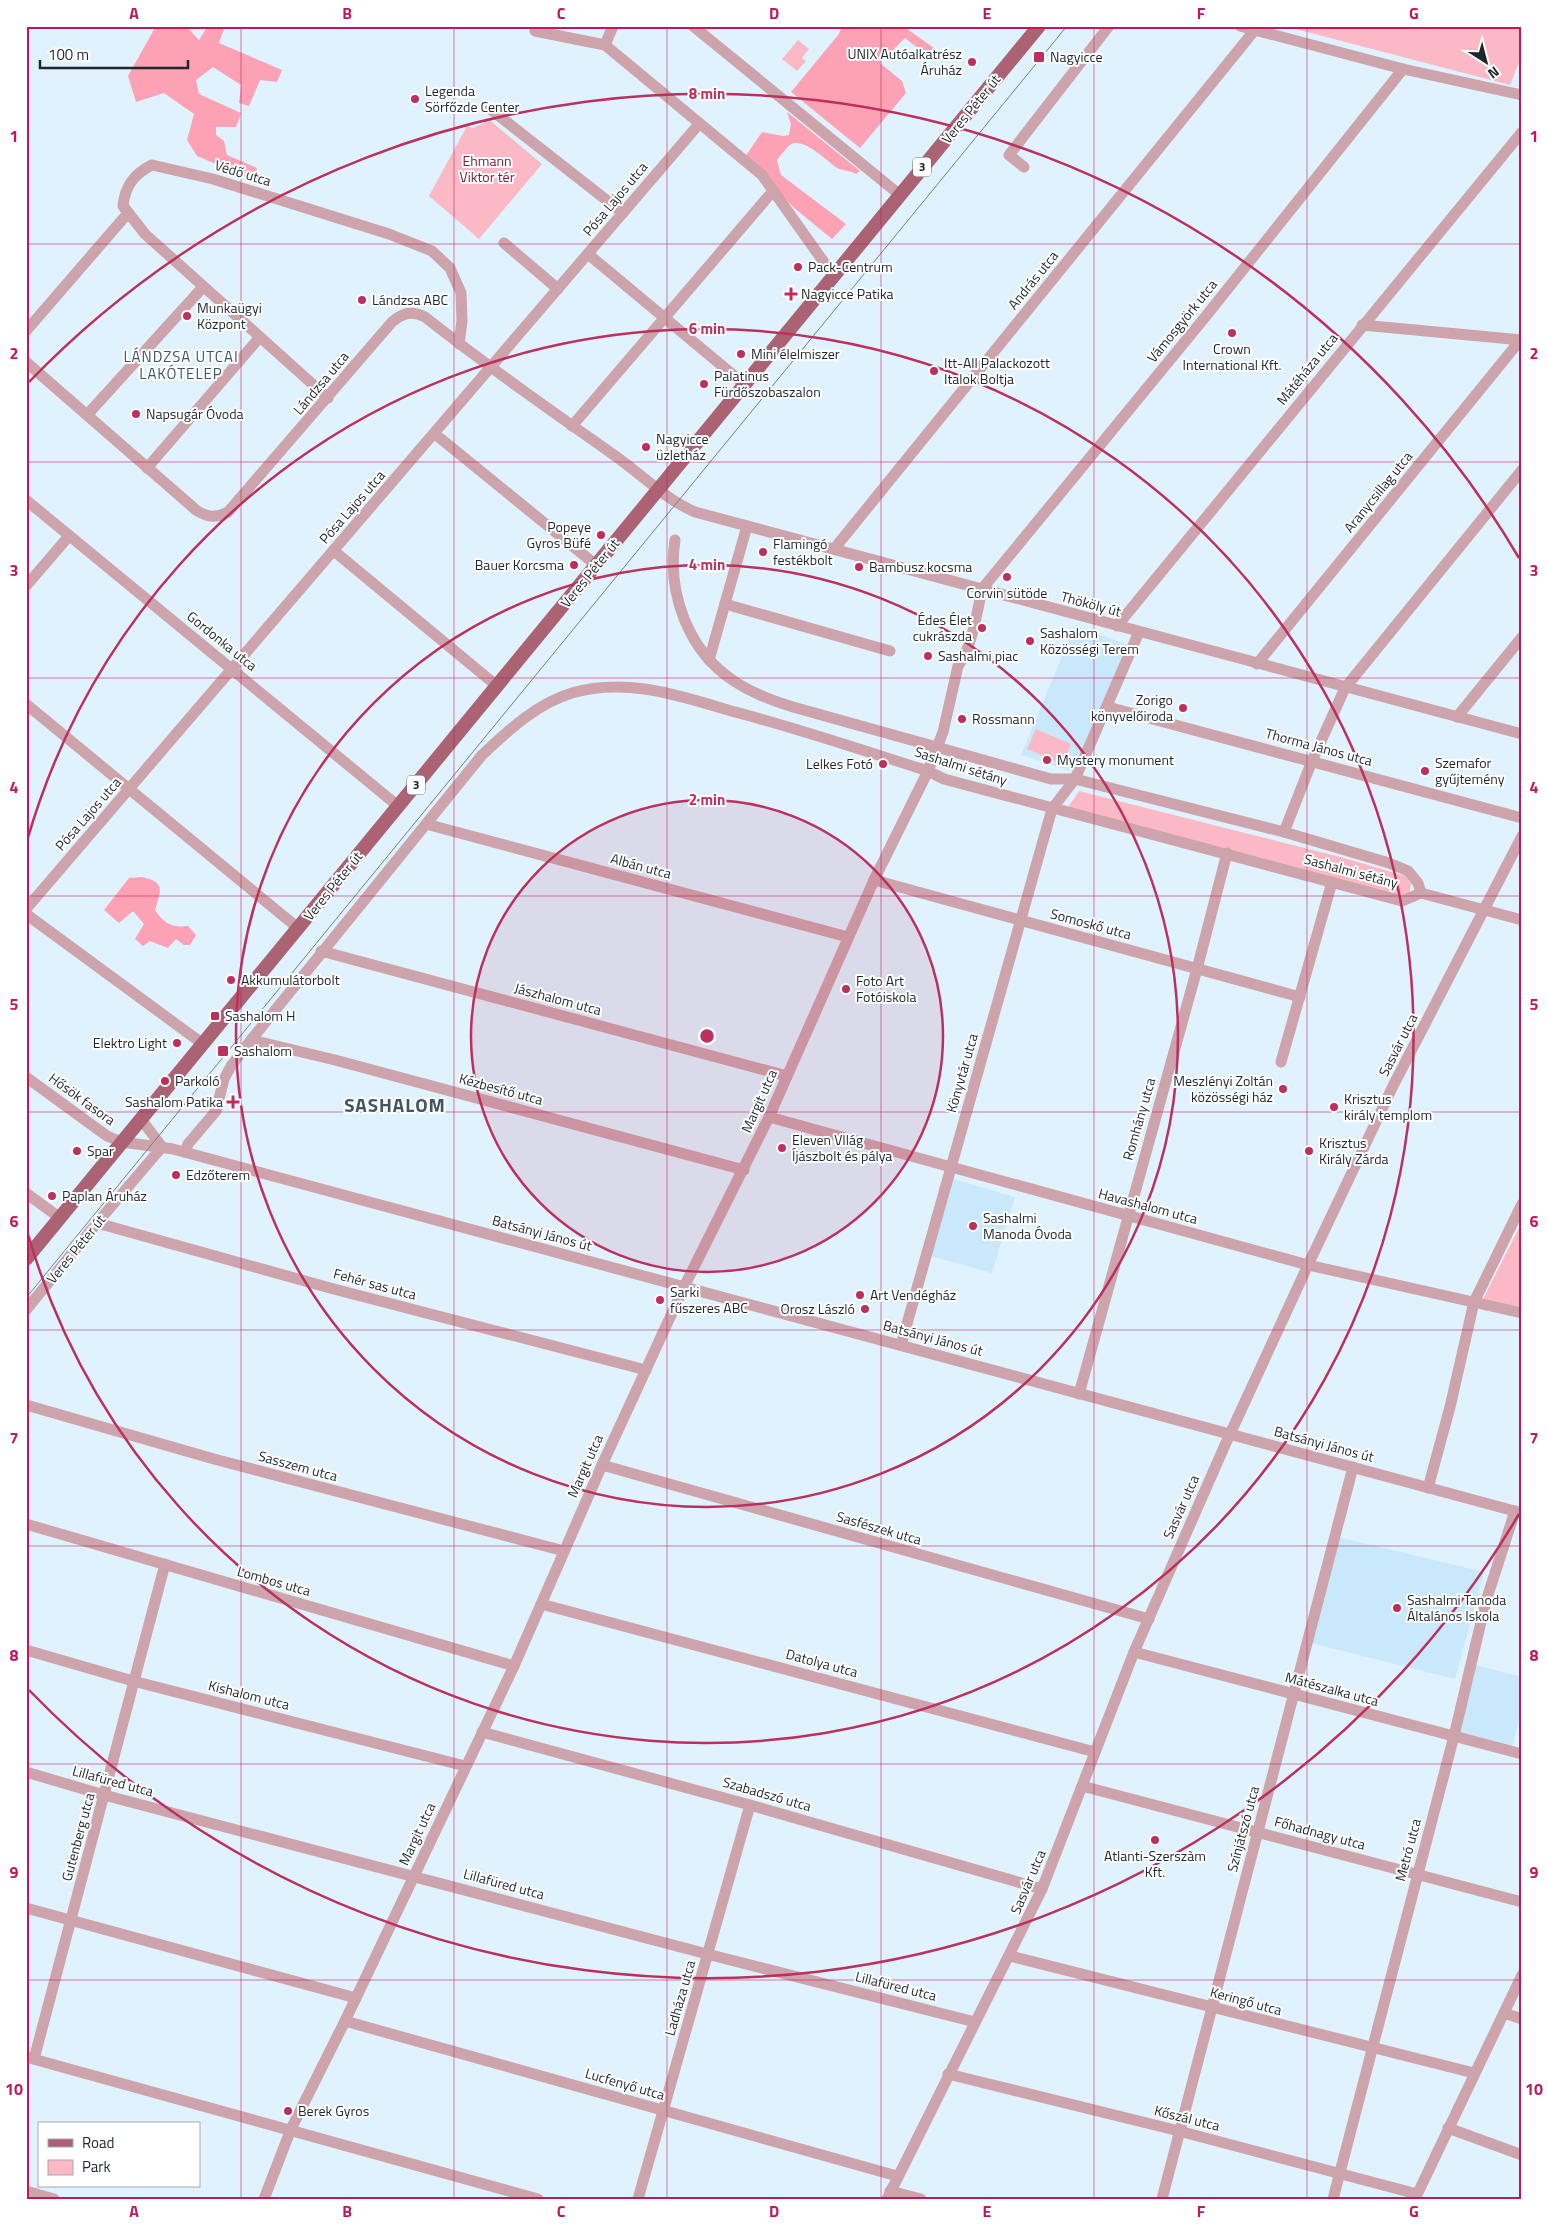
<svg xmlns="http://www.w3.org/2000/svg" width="1548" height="2225" font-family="'Titillium Web',sans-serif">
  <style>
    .built { fill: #c9e8fc }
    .green { fill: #fbb9c5 }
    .forest { fill: #fda1b4 }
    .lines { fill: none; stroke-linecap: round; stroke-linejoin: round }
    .minor { stroke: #cda4ab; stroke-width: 11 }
    .major { stroke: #ab6373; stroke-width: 14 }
    .tram { stroke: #738088; stroke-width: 1 }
    .grid { fill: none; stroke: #c2185b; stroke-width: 1; stroke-opacity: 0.55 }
    .ring { fill: none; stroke: #bd2f5d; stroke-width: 2.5 }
    .poi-dot { fill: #bd2f5d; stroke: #fff; stroke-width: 2 }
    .labels { text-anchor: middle; stroke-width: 4; stroke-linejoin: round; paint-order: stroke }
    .shield { fill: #fff; stroke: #62686b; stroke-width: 1 }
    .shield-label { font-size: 12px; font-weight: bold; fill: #1e272c }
    .poi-label { font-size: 14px; fill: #1e272c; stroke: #fff; text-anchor: start }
    .street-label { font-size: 14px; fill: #1e272c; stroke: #fff }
    .park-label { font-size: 14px; fill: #841a3e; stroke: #fff }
    .neighbourhood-label { font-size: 15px; letter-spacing: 1px; fill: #415562; stroke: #fff }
    .district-label { font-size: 19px; font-weight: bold; letter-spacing: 1px; fill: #415562; stroke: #fff }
    .centre { fill: #bd2f5d; stroke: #fff; stroke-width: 2.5 }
    .ring-label { font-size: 15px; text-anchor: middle; font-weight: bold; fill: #bd2f5d; stroke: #fff; stroke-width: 4; stroke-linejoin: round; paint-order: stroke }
    .neatline { fill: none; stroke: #c2185b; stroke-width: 2 }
    .grid-label { font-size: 16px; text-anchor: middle; font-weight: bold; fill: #c2185b }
  </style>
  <rect width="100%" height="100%" fill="#e0f2fe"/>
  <g class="built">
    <path d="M1075 625 1128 645 1074 772 1021 755Z"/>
    <path d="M953 1179 1015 1197 992 1273 931 1256Z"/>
    <path d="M1338 1537 1484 1572 1455 1679 1311 1643Z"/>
    <path d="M1476 1665 1522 1677V1709L1511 1750 1457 1736Z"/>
  </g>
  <g class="green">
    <path d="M1284 26H1522V55L1510 85Z"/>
    <path d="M798 40 809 49 802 58 806 61 797 71 782 59Z"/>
    <path d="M487 118 542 164 479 239 429 196 467 126 473 128 484 123Z"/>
    <path d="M1036 729 1071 744 1063 764 1027 749Z"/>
    <path d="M1079 791 1348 859 1405 876 1411 884 1409 894 1401 897 1067 809Z"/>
    <path d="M1522 1222V1309L1482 1301Z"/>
  </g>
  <g class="forest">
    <path d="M156 26H186L199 40 208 26H225L219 43 282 70 277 82 260 80 249 106 239 103 241 85 213 67 196 80 199 94 241 113 236 127H216V135L224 141 227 155 257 168 254 180 197 156 187 140 194 114 164 93 136 102 128 76Z"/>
    <path d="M842 26H903L941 53 933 60 905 38 880 63 902 81 906 93 860 148 791 92 839 34Z"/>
    <path d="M787 112 860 171 856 174C850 170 843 171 837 168 827 161 802 136 790 145 785 149 781 155 777 160L781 175 846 224 832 239 793 207 745 157 762 132 783 136 789 135 791 124Z"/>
    <path d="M142 877C166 882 161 891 155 910 164 923 171 928 188 926L196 935 190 945H184L176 939 168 948 150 941 143 946 135 939 144 924 133 911 119 923 104 910 129 878Z"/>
  </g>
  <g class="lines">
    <g class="minor">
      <path d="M693 26 900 195"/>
      <path d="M1240 26 1403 69 1522 95"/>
      <path d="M535 31 605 45 762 175 833 275"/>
      <path d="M605 45 613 26"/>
      <path d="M490 109 623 213"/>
      <path d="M1024 167 1009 155 1109 26"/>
      <path d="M504 243 558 289"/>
      <path d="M588 254 744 384"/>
      <path d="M1362 325 1522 340"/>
      <path d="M26 331 128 213"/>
      <path d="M26 362 196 510C208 518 216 518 228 512L392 322C403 313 412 310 425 317 486 365 550 410 614 455 641 474 665 499 695 512L1522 734"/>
      <path d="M328 398 145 234 123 206C125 186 134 174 152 165L213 179 389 234 432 251 450 268 461 293 462 321 459 344"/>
      <path d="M87 415 203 287"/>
      <path d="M572 426 773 191"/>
      <path d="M435 434 596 565"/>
      <path d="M147 468 260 337"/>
      <path d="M26 500 398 806"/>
      <path d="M675 540C667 593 688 651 734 681 752 693 773 701 793 707L1051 779H1075L1284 832 1389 863 1408 871 1418 883 1421 893"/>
      <path d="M834 549 1254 31"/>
      <path d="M334 551 497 686"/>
      <path d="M26 586 69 536"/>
      <path d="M725 604 890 651"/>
      <path d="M1117 626 1522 132"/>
      <path d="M709 660 747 526"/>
      <path d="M1257 664 1522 338"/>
      <path d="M26 704 298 928"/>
      <path d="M1108 707 1522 818"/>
      <path d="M1457 717 1522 637"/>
      <path d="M426 824 848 937"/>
      <path d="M1284 832 1312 761 1345 688 1522 470"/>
      <path d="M874 880 1300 997"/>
      <path d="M26 909 699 124"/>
      <path d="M26 914 203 1044"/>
      <path d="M321 951 787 1076"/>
      <path d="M251 1040 335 1060 744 1170"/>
      <path d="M1281 1062 1332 882"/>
      <path d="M26 1077 107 1136 122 1142 173 1149 1522 1513"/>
      <path d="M769 1117 1308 1265 1522 1313"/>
      <path d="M141 1119 162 1147"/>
      <path d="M185 1152 188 1144 216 1111 224 1079 231 1066 251 1040 482 755C509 730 536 704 572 693 629 676 685 698 739 713 803 730 865 751 928 771L944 779 1402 901 1421 893 1522 920"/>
      <path d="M26 1193 60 1218"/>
      <path d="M97 1223 330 1288 646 1370"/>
      <path d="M26 1310 97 1223 162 1147"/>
      <path d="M901 1345 1052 809 1075 779 1139 632"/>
      <path d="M1079 1394 1197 969 1227 853"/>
      <path d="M26 1405 214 1459 564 1551"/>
      <path d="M602 1465 1149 1619"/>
      <path d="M1428 1488 1450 1407 1474 1302 1522 1204"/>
      <path d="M26 1524 514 1666"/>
      <path d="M541 1604 1095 1752"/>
      <path d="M26 1650 133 1681 465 1766"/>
      <path d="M1134 1652 1522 1754"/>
      <path d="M482 1732 750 1805 1042 1889"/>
      <path d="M26 1772 104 1795 707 1954 975 2022"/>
      <path d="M1082 1786 1522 1902"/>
      <path d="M26 1908 356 1998"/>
      <path d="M1010 1956 1474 2073"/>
      <path d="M1504 2013 1522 2019"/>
      <path d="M345 2021 897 2176"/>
      <path d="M26 2057 538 2199"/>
      <path d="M34 2059 165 1564"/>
      <path d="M948 2074 1179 2131 1417 2194"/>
      <path d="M1448 2128 1522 2155"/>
      <path d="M26 2191 54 2199"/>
      <path d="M890 2191 921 2199"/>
      <path d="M264 2199 291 2129 345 2021 514 1666 602 1465 684 1287 769 1117 874 880 928 771 943 732 958 666C972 648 977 612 982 589L1206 316 1403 69"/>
      <path d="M638 2199 750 1805"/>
      <path d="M887 2199 1042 1889 1134 1652 1225 1445 1308 1265 1393 1086 1522 836"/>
      <path d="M1162 2199 1353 1467"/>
      <path d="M1333 2199 1454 1736 1486 1601 1515 1511"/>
      <path d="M1415 2199 1522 1975"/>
    </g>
    <path class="major" d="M26 1259 1039 26"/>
    <path class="tram" d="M26 1298 1067 26"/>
  </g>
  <path class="grid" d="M241 26V2199M454 26V2199M667 26V2199M881 26V2199M1094 26V2199M1307 26V2199M26 244H1522M26 462H1522M26 678H1522M26 896H1522M26 1112H1522M26 1330H1522M26 1546H1522M26 1764H1522M26 1980H1522"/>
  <circle cx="707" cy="1036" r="236" fill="#bd2f5d" fill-opacity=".12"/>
  <g class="ring">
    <circle cx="707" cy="1036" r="236"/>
    <circle cx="707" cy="1036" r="471"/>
    <path d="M27 841A707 707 0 1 1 27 1231"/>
    <path d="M1519 1514A942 942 0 0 1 29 1690M29 382A942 942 0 0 1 1519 558"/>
  </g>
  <g class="poi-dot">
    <rect x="1033" y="51" width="12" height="12" rx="2.5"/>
    <circle cx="972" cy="62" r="5"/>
    <circle cx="415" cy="99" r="5"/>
    <circle cx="798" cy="267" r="5"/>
    <path d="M788.5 286.5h5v5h5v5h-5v5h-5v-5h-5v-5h5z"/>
    <circle cx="362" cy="300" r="5"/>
    <circle cx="187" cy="316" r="5"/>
    <circle cx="1232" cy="333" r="5"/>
    <circle cx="741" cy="354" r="5"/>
    <circle cx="934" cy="371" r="5"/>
    <circle cx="704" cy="384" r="5"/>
    <circle cx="136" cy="414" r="5"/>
    <circle cx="646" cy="447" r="5"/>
    <circle cx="601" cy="535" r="5"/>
    <circle cx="763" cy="552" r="5"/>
    <circle cx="574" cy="565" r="5"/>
    <circle cx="859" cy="567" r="5"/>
    <circle cx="1007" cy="577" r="5"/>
    <circle cx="982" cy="628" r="5"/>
    <circle cx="1030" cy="641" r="5"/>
    <circle cx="928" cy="656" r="5"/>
    <circle cx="1183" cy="708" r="5"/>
    <circle cx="962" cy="719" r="5"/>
    <circle cx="1047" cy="760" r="5"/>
    <circle cx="883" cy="764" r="5"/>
    <circle cx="1425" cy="771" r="5"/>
    <circle cx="231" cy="980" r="5"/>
    <circle cx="846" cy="989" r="5"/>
    <rect x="210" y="1011" width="10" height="10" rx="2.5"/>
    <circle cx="177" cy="1043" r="5"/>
    <rect x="217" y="1045" width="12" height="12" rx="2.5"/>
    <circle cx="165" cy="1081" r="5"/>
    <circle cx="1283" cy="1089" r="5"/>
    <path d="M230.5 1094.5h5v5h5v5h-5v5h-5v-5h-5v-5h5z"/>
    <circle cx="1334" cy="1107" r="5"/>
    <circle cx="782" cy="1148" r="5"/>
    <circle cx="77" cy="1151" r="5"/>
    <circle cx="1309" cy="1151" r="5"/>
    <circle cx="176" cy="1175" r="5"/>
    <circle cx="52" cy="1196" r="5"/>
    <circle cx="973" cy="1226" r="5"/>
    <circle cx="860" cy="1295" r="5"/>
    <circle cx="660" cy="1300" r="5"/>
    <circle cx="865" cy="1309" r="5"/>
    <circle cx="1397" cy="1608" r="5"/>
    <circle cx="1155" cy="1840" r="5"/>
    <circle cx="288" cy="2111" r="5"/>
  </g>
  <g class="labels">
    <g class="shield">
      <rect x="913" y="157.5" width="18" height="19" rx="4"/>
      <rect x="407" y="775.5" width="18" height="19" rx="4"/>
    </g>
    <g class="shield-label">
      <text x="922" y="171">3</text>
      <text x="416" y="789">3</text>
    </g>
    <g class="poi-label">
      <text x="962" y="59" text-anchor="end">UNIX Autóalkatrész<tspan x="962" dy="16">Áruház</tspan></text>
      <text x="1050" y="62">Nagyicce</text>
      <text x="425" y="96">Legenda<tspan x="425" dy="16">Sörfőzde Center</tspan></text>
      <text x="808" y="272">Pack-Centrum</text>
      <text x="801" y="299">Nagyicce Patika</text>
      <text x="372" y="305">Lándzsa ABC</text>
      <text x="197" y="313">Munkaügyi<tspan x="197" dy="16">Központ</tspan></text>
      <text x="1232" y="354" text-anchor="middle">Crown<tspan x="1232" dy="16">International Kft.</tspan></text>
      <text x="751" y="359">Mini élelmiszer</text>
      <text x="944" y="368">Itt-All Palackozott<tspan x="944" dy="16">Italok Boltja</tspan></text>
      <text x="714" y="381">Palatinus<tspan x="714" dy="16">Fürdőszobaszalon</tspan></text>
      <text x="146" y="419">Napsugár Óvoda</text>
      <text x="656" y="444">Nagyicce<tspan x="656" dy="16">üzletház</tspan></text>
      <text x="591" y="532" text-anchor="end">Popeye<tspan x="591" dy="16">Gyros Büfé</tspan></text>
      <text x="773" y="549">Flamingó<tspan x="773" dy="16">festékbolt</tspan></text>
      <text x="564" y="570" text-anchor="end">Bauer Korcsma</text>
      <text x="869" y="572">Bambusz kocsma</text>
      <text x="1007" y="598" text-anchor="middle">Corvin sütöde</text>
      <text x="972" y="625" text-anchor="end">Édes Élet<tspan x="972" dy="16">cukrászda</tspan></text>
      <text x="1040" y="638">Sashalom<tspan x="1040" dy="16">Közösségi Terem</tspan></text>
      <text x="938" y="661">Sashalmi piac</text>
      <text x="1173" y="705" text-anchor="end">Zorigo<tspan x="1173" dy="16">könyvelőiroda</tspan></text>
      <text x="972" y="724">Rossmann</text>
      <text x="1057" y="765">Mystery monument</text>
      <text x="1435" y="768">Szemafor<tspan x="1435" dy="16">gyűjtemény</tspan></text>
      <text x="873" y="769" text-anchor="end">Lelkes Fotó</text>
      <text x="241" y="985">Akkumulátorbolt</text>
      <text x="856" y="986">Foto Art<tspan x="856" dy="16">Fotóiskola</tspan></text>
      <text x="225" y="1021">Sashalom H</text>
      <text x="167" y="1048" text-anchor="end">Elektro Light</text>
      <text x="234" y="1056">Sashalom</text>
      <text x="175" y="1086">Parkoló</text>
      <text x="1273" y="1086" text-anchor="end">Meszlényi Zoltán<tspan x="1273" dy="16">közösségi ház</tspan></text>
      <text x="1344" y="1104">Krisztus<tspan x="1344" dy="16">király templom</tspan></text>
      <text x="223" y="1107" text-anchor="end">Sashalom Patika</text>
      <text x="792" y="1145">Eleven VIlág<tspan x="792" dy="16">Íjászbolt és pálya</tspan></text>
      <text x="1319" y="1148">Krisztus<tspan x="1319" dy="16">Király Zárda</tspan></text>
      <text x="87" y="1156">Spar</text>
      <text x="186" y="1180">Edzőterem</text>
      <text x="62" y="1201">Paplan Áruház</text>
      <text x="983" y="1223">Sashalmi<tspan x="983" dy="16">Manoda Óvoda</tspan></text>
      <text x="670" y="1297">Sarki<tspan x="670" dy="16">fűszeres ABC</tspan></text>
      <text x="870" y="1300">Art Vendégház</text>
      <text x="855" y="1314" text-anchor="end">Orosz László</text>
      <text x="1407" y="1605">Sashalmi Tanoda<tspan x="1407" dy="16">Általános Iskola</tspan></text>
      <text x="1155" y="1861" text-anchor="middle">Atlanti-Szerszàm<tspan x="1155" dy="16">Kft.</tspan></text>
      <text x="298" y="2116">Berek Gyros</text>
    </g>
    <g class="street-label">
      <text transform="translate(971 109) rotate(-51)" y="5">Veres Péter út</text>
      <text transform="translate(243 173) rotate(17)" y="5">Védő utca</text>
      <text transform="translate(615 199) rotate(-50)" y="5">Pósa Lajos utca</text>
      <text transform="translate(1033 280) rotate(-51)" y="5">András utca</text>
      <text transform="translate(1182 321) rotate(-51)" y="5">Vámosgyörk utca</text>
      <text transform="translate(1307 369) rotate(-51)" y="5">Mátéháza utca</text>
      <text transform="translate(321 383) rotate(-50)" y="5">Lándzsa utca</text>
      <text transform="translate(1378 492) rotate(-51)" y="5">Aranycsillag utca</text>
      <text transform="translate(352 507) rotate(-49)" y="5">Pósa Lajos utca</text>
      <text transform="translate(590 573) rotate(-51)" y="5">Veres Péter út</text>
      <text transform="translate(1091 604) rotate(15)" y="5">Thököly út</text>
      <text transform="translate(222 641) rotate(39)" y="5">Gordonka utca</text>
      <text transform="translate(1319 747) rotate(15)" y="5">Thorma János utca</text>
      <text transform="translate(961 766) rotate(18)" y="5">Sashalmi sétány</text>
      <text transform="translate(88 814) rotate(-49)" y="5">Pósa Lajos utca</text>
      <text transform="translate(641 866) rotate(15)" y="5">Albán utca</text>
      <text transform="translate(1351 871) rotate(15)" y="5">Sashalmi sétány</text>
      <text transform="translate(333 886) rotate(-51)" y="5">Veres Péter út</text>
      <text transform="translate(1091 924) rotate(15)" y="5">Somoskő utca</text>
      <text transform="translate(558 999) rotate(15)" y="5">Jászhalom utca</text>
      <text transform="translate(1398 1045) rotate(-63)" y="5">Sasvár utca</text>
      <text transform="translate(962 1073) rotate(-74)" y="5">Könyvtár utca</text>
      <text transform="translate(501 1089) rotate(15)" y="5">Kézbesítő utca</text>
      <text transform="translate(82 1099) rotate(36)" y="5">Hősök fasora</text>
      <text transform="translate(759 1101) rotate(-66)" y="5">Margit utca</text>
      <text transform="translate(1139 1119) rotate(-74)" y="5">Romhány utca</text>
      <text transform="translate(1148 1206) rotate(15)" y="5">Havashalom utca</text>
      <text transform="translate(542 1233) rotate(15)" y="5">Batsányi János út</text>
      <text transform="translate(76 1249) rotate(-51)" y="5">Veres Péter út</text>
      <text transform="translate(375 1284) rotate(15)" y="5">Fehér sas utca</text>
      <text transform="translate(933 1338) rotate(15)" y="5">Batsányi János út</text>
      <text transform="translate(1324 1444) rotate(15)" y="5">Batsányi János út</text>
      <text transform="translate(298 1466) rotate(15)" y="5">Sasszem utca</text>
      <text transform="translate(585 1466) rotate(-66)" y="5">Margit utca</text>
      <text transform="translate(1181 1507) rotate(-66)" y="5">Sasvár utca</text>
      <text transform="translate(879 1528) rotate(16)" y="5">Sasfészek utca</text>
      <text transform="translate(274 1581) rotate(16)" y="5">Lombos utca</text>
      <text transform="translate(822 1663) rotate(15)" y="5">Datolya utca</text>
      <text transform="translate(1332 1689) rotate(15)" y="5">Mátészalka utca</text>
      <text transform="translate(249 1695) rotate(14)" y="5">Kishalom utca</text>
      <text transform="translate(113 1781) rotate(15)" y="5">Lillafüred utca</text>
      <text transform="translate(767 1794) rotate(16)" y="5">Szabadszó utca</text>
      <text transform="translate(1243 1829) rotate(-75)" y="5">Színjátszó utca</text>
      <text transform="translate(1320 1833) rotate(15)" y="5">Főhadnagy utca</text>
      <text transform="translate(417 1834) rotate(-65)" y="5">Margit utca</text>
      <text transform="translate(78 1837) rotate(-75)" y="5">Gutenberg utca</text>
      <text transform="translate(1408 1850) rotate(-75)" y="5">Metró utca</text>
      <text transform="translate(1028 1882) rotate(-67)" y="5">Sasvár utca</text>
      <text transform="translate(504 1884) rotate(15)" y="5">Lillafüred utca</text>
      <text transform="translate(896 1986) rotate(14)" y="5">Lillafüred utca</text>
      <text transform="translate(680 1998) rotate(-74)" y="5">Ladháza utca</text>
      <text transform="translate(1246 2001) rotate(15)" y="5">Keringő utca</text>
      <text transform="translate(625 2084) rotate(16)" y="5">Lucfenyő utca</text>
      <text transform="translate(1187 2118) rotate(14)" y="5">Kőszál utca</text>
    </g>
    <g class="park-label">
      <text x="487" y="166">Ehmann<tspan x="487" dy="16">Viktor tér</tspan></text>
    </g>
    <g class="neighbourhood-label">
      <text x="181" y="362">LÁNDZSA UTCAI<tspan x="181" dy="17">LAKÓTELEP</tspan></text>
    </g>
    <g class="district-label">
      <text x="395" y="1112">SASHALOM</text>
    </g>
  </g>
  <circle cx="707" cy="1036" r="8" class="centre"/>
  <g class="ring-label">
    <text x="707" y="99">8 min</text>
    <text x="707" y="334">6 min</text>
    <text x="707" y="570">4 min</text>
    <text x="707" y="805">2 min</text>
  </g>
  <rect width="1548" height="2225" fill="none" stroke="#ffffff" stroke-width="55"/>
  <rect x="38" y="2122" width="162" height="65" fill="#ffffff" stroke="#a5a9ab"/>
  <rect x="48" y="2139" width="25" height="8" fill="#ab6373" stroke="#a5a9ab"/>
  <text x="82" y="2148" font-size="15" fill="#1e272c">Road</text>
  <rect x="48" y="2160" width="25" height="15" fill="#fbb9c5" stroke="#a5a9ab"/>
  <text x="82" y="2172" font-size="15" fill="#1e272c">Park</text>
  <g transform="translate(1486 62) rotate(144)" stroke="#ffffff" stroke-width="4" paint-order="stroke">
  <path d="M0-4L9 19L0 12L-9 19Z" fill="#1e272c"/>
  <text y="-8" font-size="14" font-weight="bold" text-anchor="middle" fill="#1e272c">N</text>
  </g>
  <path d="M40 60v8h148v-8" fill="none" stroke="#1e272c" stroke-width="2.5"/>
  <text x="48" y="60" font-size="15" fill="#1e272c" stroke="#ffffff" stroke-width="4" paint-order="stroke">100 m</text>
  <rect x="28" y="28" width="1492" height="2170" class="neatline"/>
  <g class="grid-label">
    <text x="134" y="19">A</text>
    <text x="347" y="19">B</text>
    <text x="561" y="19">C</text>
    <text x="774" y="19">D</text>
    <text x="987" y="19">E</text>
    <text x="1201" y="19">F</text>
    <text x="1414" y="19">G</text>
    <text x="14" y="142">1</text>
    <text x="1534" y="142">1</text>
    <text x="14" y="359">2</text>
    <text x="1534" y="359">2</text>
    <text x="14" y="576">3</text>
    <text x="1534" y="576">3</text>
    <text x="14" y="793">4</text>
    <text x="1534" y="793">4</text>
    <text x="14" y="1010">5</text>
    <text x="1534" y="1010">5</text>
    <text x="14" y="1227">6</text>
    <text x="1534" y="1227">6</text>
    <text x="14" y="1444">7</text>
    <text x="1534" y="1444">7</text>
    <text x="14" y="1661">8</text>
    <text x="1534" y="1661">8</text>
    <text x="14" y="1878">9</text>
    <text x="1534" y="1878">9</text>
    <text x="14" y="2095">10</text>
    <text x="1534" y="2095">10</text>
    <text x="134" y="2217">A</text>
    <text x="347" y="2217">B</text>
    <text x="561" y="2217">C</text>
    <text x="774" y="2217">D</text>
    <text x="987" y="2217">E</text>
    <text x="1201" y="2217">F</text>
    <text x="1414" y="2217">G</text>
  </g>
</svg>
